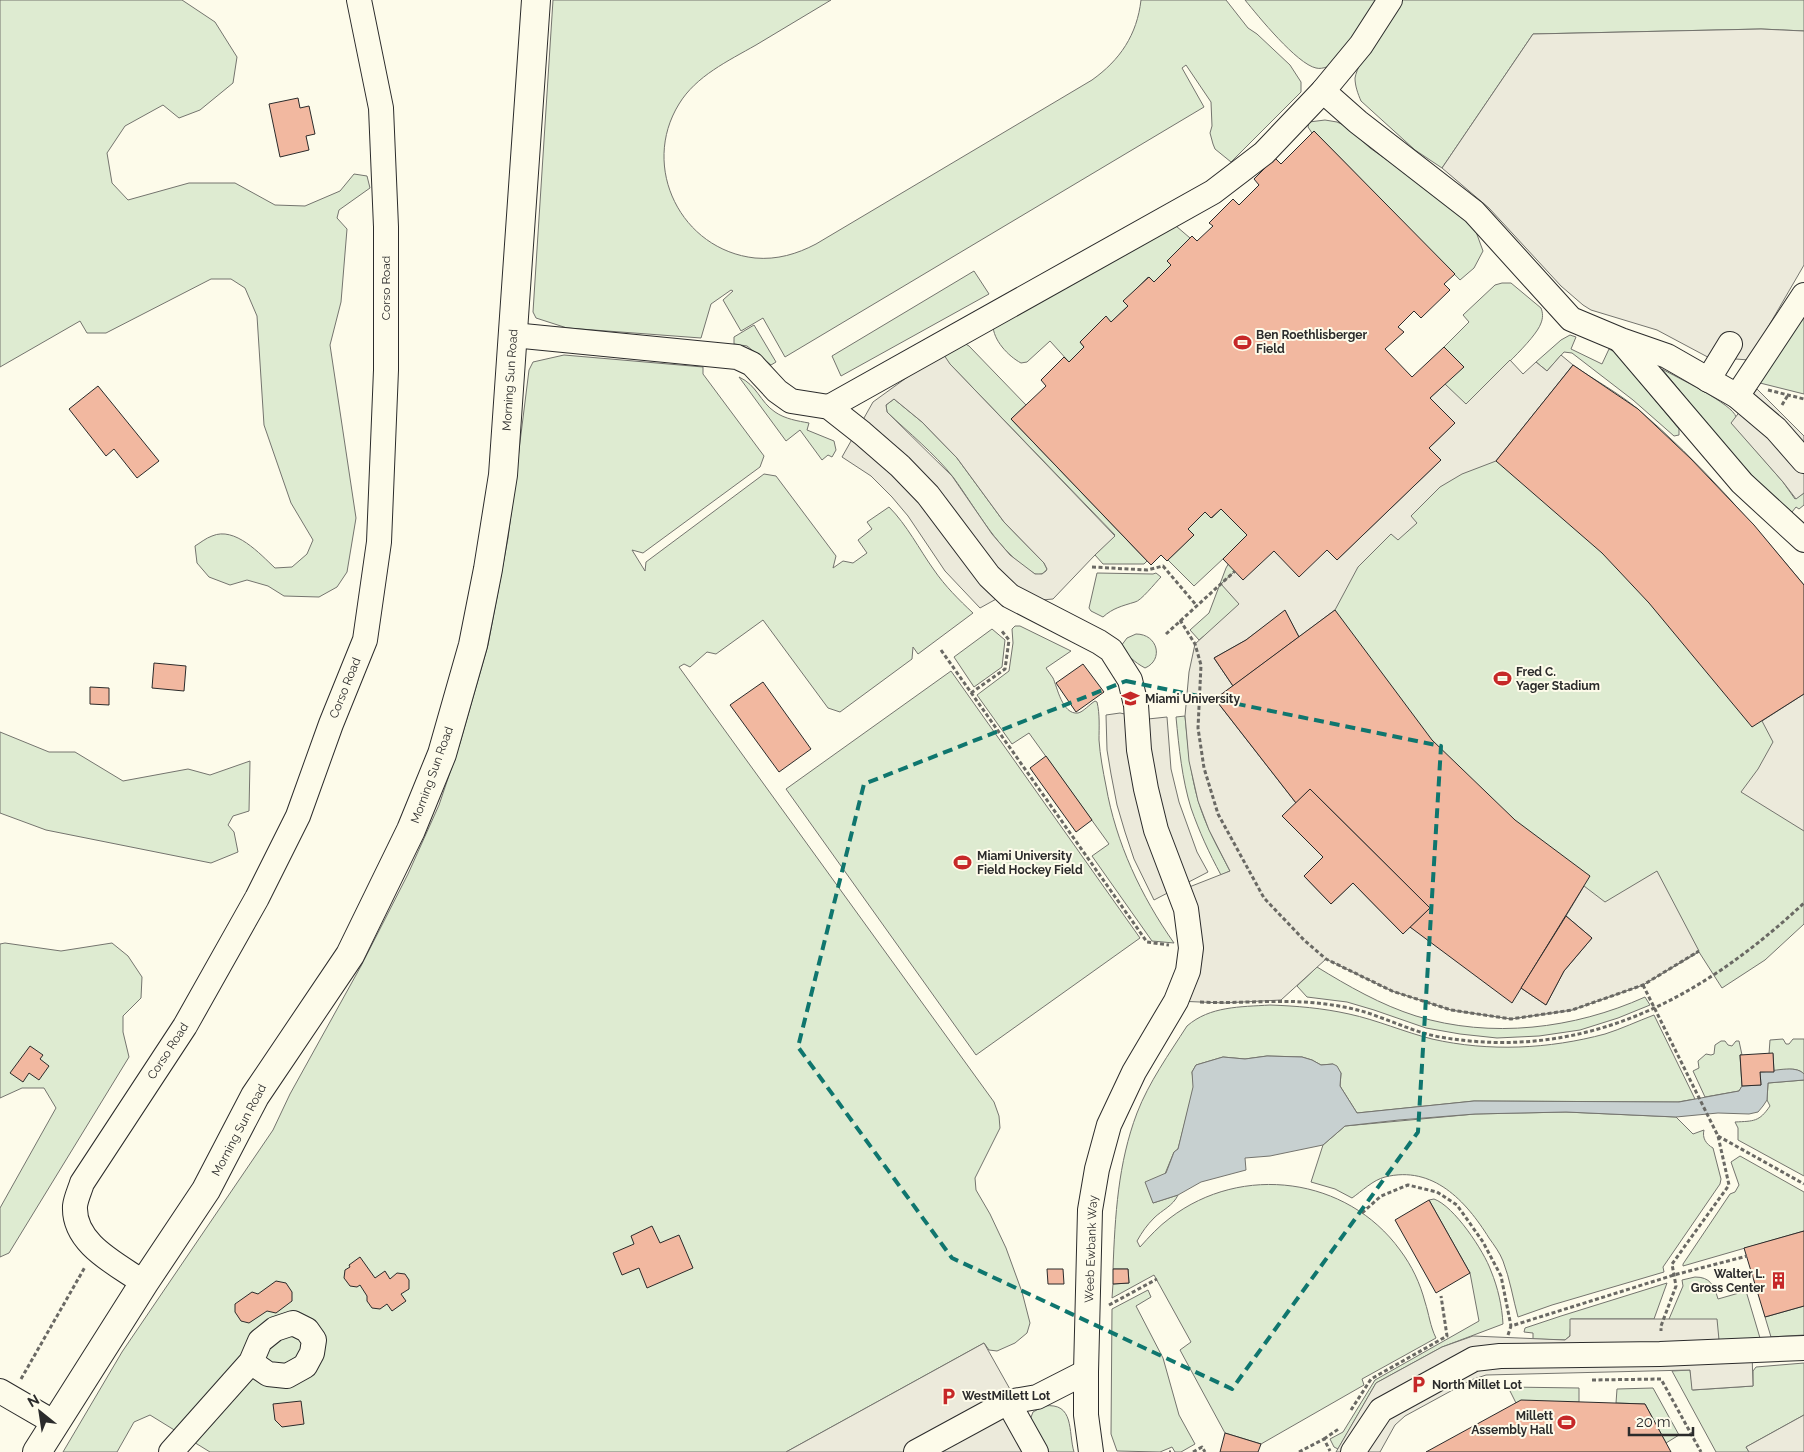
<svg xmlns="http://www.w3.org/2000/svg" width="1804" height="1452" font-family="Raleway,sans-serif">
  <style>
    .green { fill: #deebd1; stroke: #74746e }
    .parking { fill: #eceadb; stroke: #74746e; fill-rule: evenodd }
    .water { fill: #c7d0d0; stroke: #74746e }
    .building { fill: #f2b8a0; stroke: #2b2b2b }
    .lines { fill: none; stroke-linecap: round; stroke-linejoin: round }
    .minor-casing { stroke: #2b2b2b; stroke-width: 26 }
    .major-casing { stroke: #2b2b2b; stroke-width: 30 }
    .path { stroke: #6a6964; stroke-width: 3; stroke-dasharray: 4 2.5; stroke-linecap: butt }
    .minor { stroke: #fdfbea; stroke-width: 24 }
    .major { stroke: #fdfbea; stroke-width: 28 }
    .marked { fill: none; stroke: #0f766e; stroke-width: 4; stroke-dasharray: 10 6; stroke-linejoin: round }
    .labels { text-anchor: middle; stroke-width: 4; stroke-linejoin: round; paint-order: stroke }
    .street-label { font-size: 12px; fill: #2b2b2b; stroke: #fdfbea }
    .poi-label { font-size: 12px; font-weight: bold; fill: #2b2b2b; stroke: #fdfbea; text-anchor: start }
  </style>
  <rect width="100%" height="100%" fill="#fdfbea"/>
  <g class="green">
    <path d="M0 0H182L215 22 237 57 233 83 200 110 179 118 163 105 125 126 107 153 112 183 128 200 189 183H235L275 205 305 206 340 191 354 174 367 176 370 188 339 210 337 218 347 229 341 302 330 345 356 518 347 572 337 587 319 597 284 596 268 586 247 580 230 585 209 577 197 563 195 546C200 543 206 538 212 536 235 526 260 554 275 568L292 567 307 554 313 540 291 503 264 425 257 316 245 288 231 279H211L106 333H87L80 321 0 367Z"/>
    <path d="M553 0H831C806 15 781 30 756 45 728 61 696 76 679 104 640 167 681 250 755 258 777 260 797 254 816 244L1092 80C1120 60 1137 35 1141 0H1226L1248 28 1257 34 1290 65 1301 82V92L1231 162 1215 149 1213 144 1210 133 1212 126 1211 102 1186 65 1182 68 1204 107 785 357 763 318 741 331 723 300 733 291 731 290 711 304 701 338 567 328 536 318 533 312Z"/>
    <path d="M1245 0H1381L1352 43 1327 67C1323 68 1320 69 1316 68 1297 64 1258 16 1245 0Z"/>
    <path d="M1399 0H1804V31L1761 29 1533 34 1442 168 1415 150 1361 101C1358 94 1355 86 1355 78 1358 60 1388 18 1399 0Z"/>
    <path d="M1325 120 1337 122 1346 126 1370 148 1448 203 1475 229 1483 251 1474 268 1460 280 1315 132 1312 133 1308 127 1309 122Z"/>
    <path d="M1176 226 1190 238 1167 261 1171 265 1154 282 1148 277 1124 301 1128 306 1111 322 1106 317 1080 342 1084 347 1069 362 1050 341 1027 362 1021 363C1008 356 993 340 993 325Z"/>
    <path d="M974 271 989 294 841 376 832 356Z"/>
    <path d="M1502 283H1511L1541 308C1543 313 1543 318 1541 323 1536 339 1492 378 1478 392L1547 397 1573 365C1594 380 1619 393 1639 410 1700 462 1753 524 1804 585V924L1765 960 1722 988 1699 952 1643 985 1572 1010 1511 1019 1451 1010 1392 991 1338 965 1218 814 1204 636 1199 640 1190 630 1209 613 1226 568 1241 542 1194 586 1168 560 1194 535 1188 529 1205 512 1212 518 1221 509 1246 534 1412 403 1455 395 1445 384 1463 367 1444 347 1469 322 1463 315 1495 285Z"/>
    <path d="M1804 314V394L1760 383Z"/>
    <path d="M754 325 776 362 771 365 747 346 734 344V337Z"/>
    <path d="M1570 335 1576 337 1571 349 1602 364 1609 349 1615 352 1679 429V435L1674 436 1633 400 1572 353 1564 352 1547 371 1536 362 1561 340Z"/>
    <path d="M964 343 969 346 1026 405 1011 419 1147 561 1144 564H1103L1095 555 1115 535 945 359 942 352Z"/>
    <path d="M564 355 703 367V374L764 456 760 467 643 553 632 550 645 571 646 562 764 474 776 476 836 556 833 568 843 561 853 563 867 553 858 540 872 529 867 522 889 507C907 525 919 549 934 570 945 586 959 600 973 613L918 654 913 647 912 659 840 712 828 708 763 620 716 654 707 652 690 667 684 664 679 667 994 1102 999 1116 1000 1128 975 1178 976 1190 990 1214 1006 1248 1022 1292 1030 1323 1027 1333 1015 1343 997 1351 989 1350 984 1343 786 1452H210L150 1415 134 1422 117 1452H63L122 1352 273 1130 290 1094 361 966 408 874 439 805 460 743 488 645 508 538 529 370 533 362Z"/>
    <path d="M1662 369C1676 377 1733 404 1736 417L1732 423 1783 482 1795 499 1804 493V505L1799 509 1796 507 1792 512C1742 472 1703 418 1662 369Z"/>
    <path d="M739 377C757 385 760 402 775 412 785 419 798 421 809 423L807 430 834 441 836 450 832 457 828 455 822 460 800 430 786 441Z"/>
    <path d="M894 399 922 422 957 458 1004 522 1044 563 1047 569C1044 574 1040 575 1035 574 998 552 978 511 953 477 934 453 909 433 887 412L886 405Z"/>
    <path d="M1097 573 1153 574 1156 573 1161 577C1155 583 1141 601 1135 602 1122 606 1113 608 1103 617L1091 611 1089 608Z"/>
    <path d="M1015 626H1020L1071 651 1046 668C1048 671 1051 675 1053 678 1057 686 1062 715 1078 713 1083 712 1090 704 1095 701L1097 702C1100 714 1099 728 1099 740 1100 755 1103 771 1106 786 1116 843 1141 896 1174 943L1152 941 1092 856 1109 844 1029 733 1012 744 977 695 1009 671 1013 643 1012 629Z"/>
    <path d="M992 629 1005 640 1002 667 974 687 954 657Z"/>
    <path d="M1136 634C1158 634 1164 660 1145 668 1134 662 1128 656 1121 646L1127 638Z"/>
    <path d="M951 671 1140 938 976 1055 786 789Z"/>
    <path d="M1185 716C1188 745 1190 773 1198 800 1205 825 1218 848 1230 871L1221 875C1209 853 1199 831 1191 808 1182 779 1179 748 1176 717Z"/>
    <path d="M0 732 49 752H75L123 781 188 769 210 775 250 761 249 811 233 816 228 825 234 832 238 852 211 863 46 830 0 813Z"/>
    <path d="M5 943 61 951 112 943 128 956 142 977 141 998 123 1016V1032L129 1057 9 1253 0 1257V1208L56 1108 44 1088H22L0 1098V944Z"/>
    <path d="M1317 967C1348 986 1381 1005 1416 1016 1491 1039 1574 1029 1645 997L1650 1005 1618 1018 1580 1030 1539 1036 1497 1038 1460 1034 1426 1028 1374 1010 1347 1002 1307 997 1297 986Z"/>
    <path d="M1270 1005C1297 1006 1322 1008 1349 1014 1377 1020 1404 1032 1432 1039 1489 1052 1549 1049 1605 1034 1621 1029 1638 1021 1654 1015L1695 1099 1678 1102 1474 1101 1357 1113 1340 1086 1341 1073 1333 1064 1321 1065 1312 1060 1302 1057 1267 1056 1245 1059 1223 1057 1196 1065 1192 1072 1194 1087 1178 1149 1174 1152 1153 1203 1178 1195C1173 1206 1162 1210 1154 1218 1147 1225 1142 1232 1137 1241L1140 1247C1149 1237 1159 1226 1170 1218 1242 1163 1347 1177 1400 1250 1412 1266 1420 1283 1425 1302 1429 1314 1430 1326 1436 1338L1362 1379 1364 1385 1261 1444 1225 1433 1180 1350 1191 1342 1154 1275 1112 1298 1113 1284 1129 1283 1128 1269H1113C1115 1216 1118 1163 1137 1113 1149 1082 1169 1054 1187 1026 1210 1006 1240 1007 1270 1005Z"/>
    <path d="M1783 1039 1786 1044H1789L1793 1039H1804V1074C1796 1066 1784 1070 1774 1072L1773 1054H1769L1770 1040Z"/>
    <path d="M1721 1041H1725L1728 1045 1732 1046 1736 1041H1739L1742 1055H1740L1742 1086 1739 1091 1705 1097 1693 1071 1699 1068 1698 1061 1706 1054 1711 1055 1714 1054 1715 1045Z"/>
    <path d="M1804 1080V1176L1738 1140V1128L1735 1122C1754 1121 1759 1122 1770 1106L1767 1100 1768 1083Z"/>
    <path d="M1566 1112 1676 1117 1693 1134 1704 1130C1702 1138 1706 1144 1713 1148L1721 1179 1720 1184 1663 1267 1664 1272 1552 1305 1518 1317C1513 1299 1510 1279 1503 1261 1500 1253 1494 1245 1489 1238 1466 1201 1433 1165 1385 1177 1373 1180 1362 1191 1352 1198L1335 1189 1311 1182 1323 1145 1345 1126 1475 1114Z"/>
    <path d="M1740 1156 1804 1192V1231L1683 1266V1264L1730 1194 1735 1192 1739 1185 1731 1162Z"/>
    <path d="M1434 1199C1454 1206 1484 1251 1491 1271 1498 1288 1502 1306 1503 1324L1442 1347 1376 1383 1338 1449 1334 1447 1330 1439 1343 1432 1375 1380 1479 1321 1470 1273 1429 1200Z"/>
    <path d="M1695 1277C1710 1277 1714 1285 1718 1299L1746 1291 1760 1338 1718 1340 1669 1319 1683 1286 1682 1280Z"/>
    <path d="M1667 1283 1654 1319H1571L1570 1336 1565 1340 1533 1339V1333L1524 1332 1525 1328 1561 1316Z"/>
    <path d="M1148 1290 1151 1297 1136 1306 1163 1358 1179 1415 1195 1444 1181 1452H1175L1172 1447 1160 1452 1117 1451 1111 1434 1112 1309Z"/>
    <path d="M1804 1306V1335L1771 1337 1765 1317Z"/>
    <path d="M1804 1363V1415L1746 1447 1749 1452H1716L1672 1371 1690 1370 1693 1390 1753 1386V1371L1756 1367Z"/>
    <path d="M1508 1387 1579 1388V1402L1516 1403Z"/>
    <path d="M1653 1388 1679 1435 1666 1443 1645 1404 1616 1403 1617 1389Z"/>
    <path d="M1044 1406C1075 1402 1068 1432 1074 1452H1047L1030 1420 1033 1412Z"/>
  </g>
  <g class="parking">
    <path d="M1761 29 1804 31V265L1749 360 1722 358 1717 362 1657 330 1591 310 1583 305 1561 286 1489 208 1442 168 1533 34Z"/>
    <path d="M942 352 950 364 1115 536 1095 555 1053 599 1042 600 1018 587 980 608 945 571 908 516 892 497 871 476 842 457 873 402ZM894 399 922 422 957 458 1004 522 1044 563 1047 569 1046 571 1042 574H1035L1010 555 992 534 952 476 887 412 886 405Z"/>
    <path d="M1561 355 1573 365 1496 461 1462 474 1440 487 1411 516 1417 523 1398 540 1391 534 1358 567 1335 610 1299 637 1285 611 1246 640 1214 658 1233 686 1215 699 1296 803 1283 816 1323 857 1304 876 1331 904 1353 883 1403 934 1410 927 1521 988 1546 1005 1564 971 1592 938 1566 916 1584 886 1605 902 1657 871 1699 951 1643 985 1572 1010 1511 1019 1451 1010 1392 991 1326 959 1281 1000 1224 1003 1176 1001 1188 971 1179 891 1230 871 1209 830 1198 801 1189 761 1185 716 1189 672 1195 644 1239 604 1221 584 1235 571 1274 551 1327 550 1337 560 1441 460 1429 448 1455 423 1430 398 1445 384 1466 404 1510 360 1523 374 1536 362 1547 371Z"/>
    <path d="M1757 389 1804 436V493L1796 499 1783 482 1731 423Z"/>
    <path d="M1804 694V831L1741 792 1758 769 1773 742 1762 721Z"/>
    <path d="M1120 713 1148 719 1167 717 1171 769 1179 802 1197 852 1208 872 1154 900 1134 859 1125 832 1117 805 1111 774 1107 750 1106 715Z"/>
    <path d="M1570 1319H1717L1719 1340 1752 1352 1753 1386 1692 1390 1690 1370 1486 1375 1471 1380 1405 1416 1395 1425 1380 1452H1336L1376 1383 1442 1347 1473 1336 1565 1340 1570 1336Z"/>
    <path d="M984 1343 1011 1391 1036 1452H786Z"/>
    <path d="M1804 1415V1452H1749L1746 1447Z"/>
  </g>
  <path class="water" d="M1267 1056 1302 1057 1312 1060 1321 1065 1333 1064 1337 1066 1341 1073 1340 1086 1357 1113 1474 1101 1679 1102 1739 1091 1742 1086 1761 1085 1760 1072C1772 1072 1795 1064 1804 1074V1080L1768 1083 1767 1100 1763 1106 1758 1112 1749 1114 1718 1113 1676 1117 1566 1112 1475 1114 1399 1120 1345 1126 1323 1145 1270 1156 1245 1158 1246 1170 1201 1182 1178 1195 1153 1203 1145 1182 1166 1173 1174 1152 1178 1149 1193 1087 1192 1072 1196 1065 1223 1057 1245 1059Z"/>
  <g class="building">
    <path d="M298 98 300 108 309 106 315 134 306 136 309 150 280 157 269 104Z"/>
    <path d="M1314 131 1455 274 1444 284 1450 290 1421 318 1414 311 1398 327 1404 332 1385 349 1412 377 1444 347 1464 367 1430 398 1455 423 1429 448 1441 460 1337 560 1327 550 1299 577 1274 551 1243 580 1223 559 1247 535 1221 509 1211 518 1205 512 1188 529 1194 535 1167 561 1161 555 1151 565 1011 419 1046 386 1041 380 1064 357 1069 362 1084 347 1080 342 1106 316 1111 322 1128 306 1123 301 1149 277 1154 282 1171 265 1167 261 1192 236 1197 241 1213 226 1209 223 1233 199 1239 205 1259 185 1254 179 1275 158 1281 164Z"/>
    <path d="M1573 365 1638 409 1691 459 1754 525 1804 585V694L1752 727 1649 603 1602 553 1496 461Z"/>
    <path d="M98 386 159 461 137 478 114 449 106 456 69 409Z"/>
    <path d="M1285 610 1299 637 1233 686 1214 658 1246 640Z"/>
    <path d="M1335 610 1432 740 1515 820 1590 876 1512 1003 1410 927 1430 908 1310 789 1296 803 1215 699Z"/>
    <path d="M154 663 186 666 184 691 152 688Z"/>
    <path d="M1083 664 1104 692 1076 712 1056 683Z"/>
    <path d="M763 682 811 749 779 772 730 705Z"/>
    <path d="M90 687 109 688V705L90 704Z"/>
    <path d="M1046 756 1092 820 1076 832 1030 768Z"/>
    <path d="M1310 789 1430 908 1403 934 1353 883 1331 904 1304 876 1323 857 1282 816Z"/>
    <path d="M1566 916 1592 938 1564 971 1546 1005 1521 988Z"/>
    <path d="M30 1046 43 1055 40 1059 49 1066 39 1080 29 1073 23 1082 10 1073Z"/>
    <path d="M1773 1053 1774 1072H1760L1761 1085 1742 1086 1740 1055Z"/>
    <path d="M1429 1200 1470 1273 1436 1293 1395 1220Z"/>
    <path d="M652 1226 660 1243 679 1235 693 1268 647 1288 639 1268 622 1275 613 1253 634 1244 631 1236Z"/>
    <path d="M1804 1231V1306L1765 1317 1744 1248Z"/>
    <path d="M360 1257 375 1278 385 1271 390 1279 397 1273 405 1274 409 1280V1289L401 1294 406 1301 392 1311 387 1304 380 1309 372 1308 367 1301V1296L360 1285 357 1287 350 1286 344 1278 345 1270 350 1267 349 1265Z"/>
    <path d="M1047 1269H1063L1064 1284H1048Z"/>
    <path d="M1113 1269H1128L1129 1283 1113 1284Z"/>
    <path d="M276 1281 286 1283 292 1292V1301L276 1313 267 1311 249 1323 241 1321 235 1312V1304L252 1292 258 1294Z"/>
    <path d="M1521 1400 1645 1404 1671 1452H1426Z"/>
    <path d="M301 1401 304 1424 282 1427 275 1420 273 1404Z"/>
    <path d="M1225 1433 1261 1444 1258 1452H1220Z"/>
  </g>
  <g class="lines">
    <defs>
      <g id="minor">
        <path d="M1323 91 1358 122 1474 212 1571 319 1621 340 1667 356 1737 396 1776 429 1804 461"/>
        <path d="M513 335 737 357 752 364 777 391 791 401 829 407 862 433 900 466 928 495 989 576 1010 596 1099 642 1111 650 1130 680 1136 705 1139 750 1146 789 1156 830 1186 909 1191 948 1188 971 1176 1001 1134 1072 1109 1125 1097 1169 1090 1210 1086 1372V1415L1091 1452"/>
        <path d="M1621 341 1742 483 1804 540"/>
        <path d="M1708 380 1730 344"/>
        <path d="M1737 396 1804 295"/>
        <path d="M829 407 1213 192 1264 153 1323 91 1361 45 1390 0"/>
        <path d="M144 1283C117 1264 73 1244 75 1206 76 1198 80 1190 82 1183L185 1026 257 898 298 816 331 724 365 640 379 542 386 370V227L381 108 359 0"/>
        <path d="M0 1391 55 1423"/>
        <path d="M1008 1402 1036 1452"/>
        <path d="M171 1452 251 1362 260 1341 275 1329 293 1323 307 1330 314 1340 312 1353 305 1366 287 1376 268 1374 251 1362"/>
        <path d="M916 1452 1008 1402 1037 1397 1086 1372"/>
        <path d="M1353 1452 1381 1410 1474 1359 1500 1356 1660 1354 1804 1348"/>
      </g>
      <path id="major" d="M37 1452 144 1283 206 1190 255 1096 350 955 411 830 442 754 473 645 488 569 503 475 536 0"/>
    </defs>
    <use href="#minor" class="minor-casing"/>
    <use href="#major" class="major-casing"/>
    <g class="path">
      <path d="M1768 390 1804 399"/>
      <path d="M1782 405 1788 395"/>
      <path d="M1092 567 1147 570 1163 566 1197 606"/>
      <path d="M1180 620 1195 644 1201 665 1198 728 1204 768 1218 814 1264 898 1304 940 1326 959 1392 991 1451 1010 1511 1019 1572 1010 1643 985 1699 951"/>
      <path d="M1166 634 1235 571"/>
      <path d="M941 650 1147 942 1169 945"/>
      <path d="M971 693 1005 669 1009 640 1001 630"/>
      <path d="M1643 985 1718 1136 1729 1185 1672 1264 1676 1286 1661 1326V1331"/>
      <path d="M1200 1002C1239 1004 1277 999 1316 1003 1337 1005 1359 1009 1379 1017 1399 1024 1418 1033 1440 1037 1584 1062 1701 999 1804 903"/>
      <path d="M1718 1136 1804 1184"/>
      <path d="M1362 1213 1381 1196 1408 1185 1437 1192 1457 1205 1483 1242 1501 1276 1511 1326"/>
      <path d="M1109 1305 1157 1279"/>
      <path d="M1508 1335 1511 1326 1674 1275 1747 1256"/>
      <path d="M21 1379 85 1267"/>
      <path d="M1592 1380 1661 1379 1701 1452"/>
      <path d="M1351 1410 1371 1379 1447 1336 1441 1296"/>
      <path d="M1324 1439 1340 1428"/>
      <path d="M1169 1452H1171"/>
      <path d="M1193 1452 1202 1447 1205 1452"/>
      <path d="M1299 1452 1324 1439 1330 1451"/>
    </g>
    <use href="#minor" class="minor"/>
    <use href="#major" class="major"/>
  </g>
  <path class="marked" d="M1126 681 1441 746 1418 1132 1232 1389 952 1258 798 1047 864 784Z"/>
  <defs>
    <symbol id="stadium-bare" viewBox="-9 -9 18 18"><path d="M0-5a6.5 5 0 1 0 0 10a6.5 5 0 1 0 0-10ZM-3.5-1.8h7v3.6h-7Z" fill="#c62828" stroke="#fdfbea" stroke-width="2.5" paint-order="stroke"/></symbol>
    <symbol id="university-bare" viewBox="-9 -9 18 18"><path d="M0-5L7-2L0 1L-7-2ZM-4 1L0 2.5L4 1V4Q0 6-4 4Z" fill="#c62828" stroke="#fdfbea" stroke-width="2.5" paint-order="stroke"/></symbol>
    <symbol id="building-bare" viewBox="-9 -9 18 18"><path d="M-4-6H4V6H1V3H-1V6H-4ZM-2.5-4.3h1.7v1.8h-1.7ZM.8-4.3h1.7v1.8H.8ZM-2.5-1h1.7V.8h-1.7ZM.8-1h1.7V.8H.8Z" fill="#c62828" stroke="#fdfbea" stroke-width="2.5" paint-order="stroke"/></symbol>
    <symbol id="parking-bare" viewBox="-9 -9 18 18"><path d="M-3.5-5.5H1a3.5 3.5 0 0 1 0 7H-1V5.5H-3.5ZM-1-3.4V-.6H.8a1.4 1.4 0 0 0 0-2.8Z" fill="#c62828" stroke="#fdfbea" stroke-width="2.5" paint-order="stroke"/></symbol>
  </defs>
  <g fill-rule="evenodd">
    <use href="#stadium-bare" x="1230" y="330" width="25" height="25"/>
    <use href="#stadium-bare" x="1490" y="666" width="25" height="25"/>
    <use href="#university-bare" x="1118" y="686" width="25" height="25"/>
    <use href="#stadium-bare" x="950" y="850" width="25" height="25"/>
    <use href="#building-bare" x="1766" y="1268" width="25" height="25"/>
    <use href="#parking-bare" x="1406" y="1372" width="25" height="25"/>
    <use href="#parking-bare" x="936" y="1384" width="25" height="25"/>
    <use href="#stadium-bare" x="1554" y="1410" width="25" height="25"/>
  </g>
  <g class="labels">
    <g class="street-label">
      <text transform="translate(386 288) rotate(-90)" y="4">Corso Road</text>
      <text transform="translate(510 380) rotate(-86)" y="4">Morning Sun Road</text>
      <text transform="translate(345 688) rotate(-68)" y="4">Corso Road</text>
      <text transform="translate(432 775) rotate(-70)" y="4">Morning Sun Road</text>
      <text transform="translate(168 1051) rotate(-57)" y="4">Corso Road</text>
      <text transform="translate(239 1130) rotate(-62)" y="4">Morning Sun Road</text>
      <text transform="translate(1091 1249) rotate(-88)" y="4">Weeb Ewbank Way</text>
    </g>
    <g class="poi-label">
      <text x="1256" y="339">Ben Roethlisberger<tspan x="1256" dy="14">Field</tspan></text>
      <text x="1516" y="676">Fred C.<tspan x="1516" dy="14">Yager Stadium</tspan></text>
      <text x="1145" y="703">Miami University</text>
      <text x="977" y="860">Miami University<tspan x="977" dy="14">Field Hockey Field</tspan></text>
      <text x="1765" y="1278" text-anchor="end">Walter L.<tspan x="1765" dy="14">Gross Center</tspan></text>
      <text x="1432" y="1389">North Millet Lot</text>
      <text x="962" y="1400">WestMillett Lot</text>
      <text x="1553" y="1420" text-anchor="end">Millett<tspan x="1553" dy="14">Assembly Hall</tspan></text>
    </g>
  </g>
  <g transform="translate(40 1412) rotate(330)" stroke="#fdfbea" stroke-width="4" paint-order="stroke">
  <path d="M0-4L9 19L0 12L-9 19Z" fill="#2b2b2b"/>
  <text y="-8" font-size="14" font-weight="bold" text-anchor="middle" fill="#2b2b2b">N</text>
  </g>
  <path d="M1629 1427v8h64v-8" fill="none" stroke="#2b2b2b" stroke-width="2.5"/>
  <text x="1636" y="1427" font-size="15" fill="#2b2b2b" stroke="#fdfbea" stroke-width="4" paint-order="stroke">20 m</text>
</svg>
